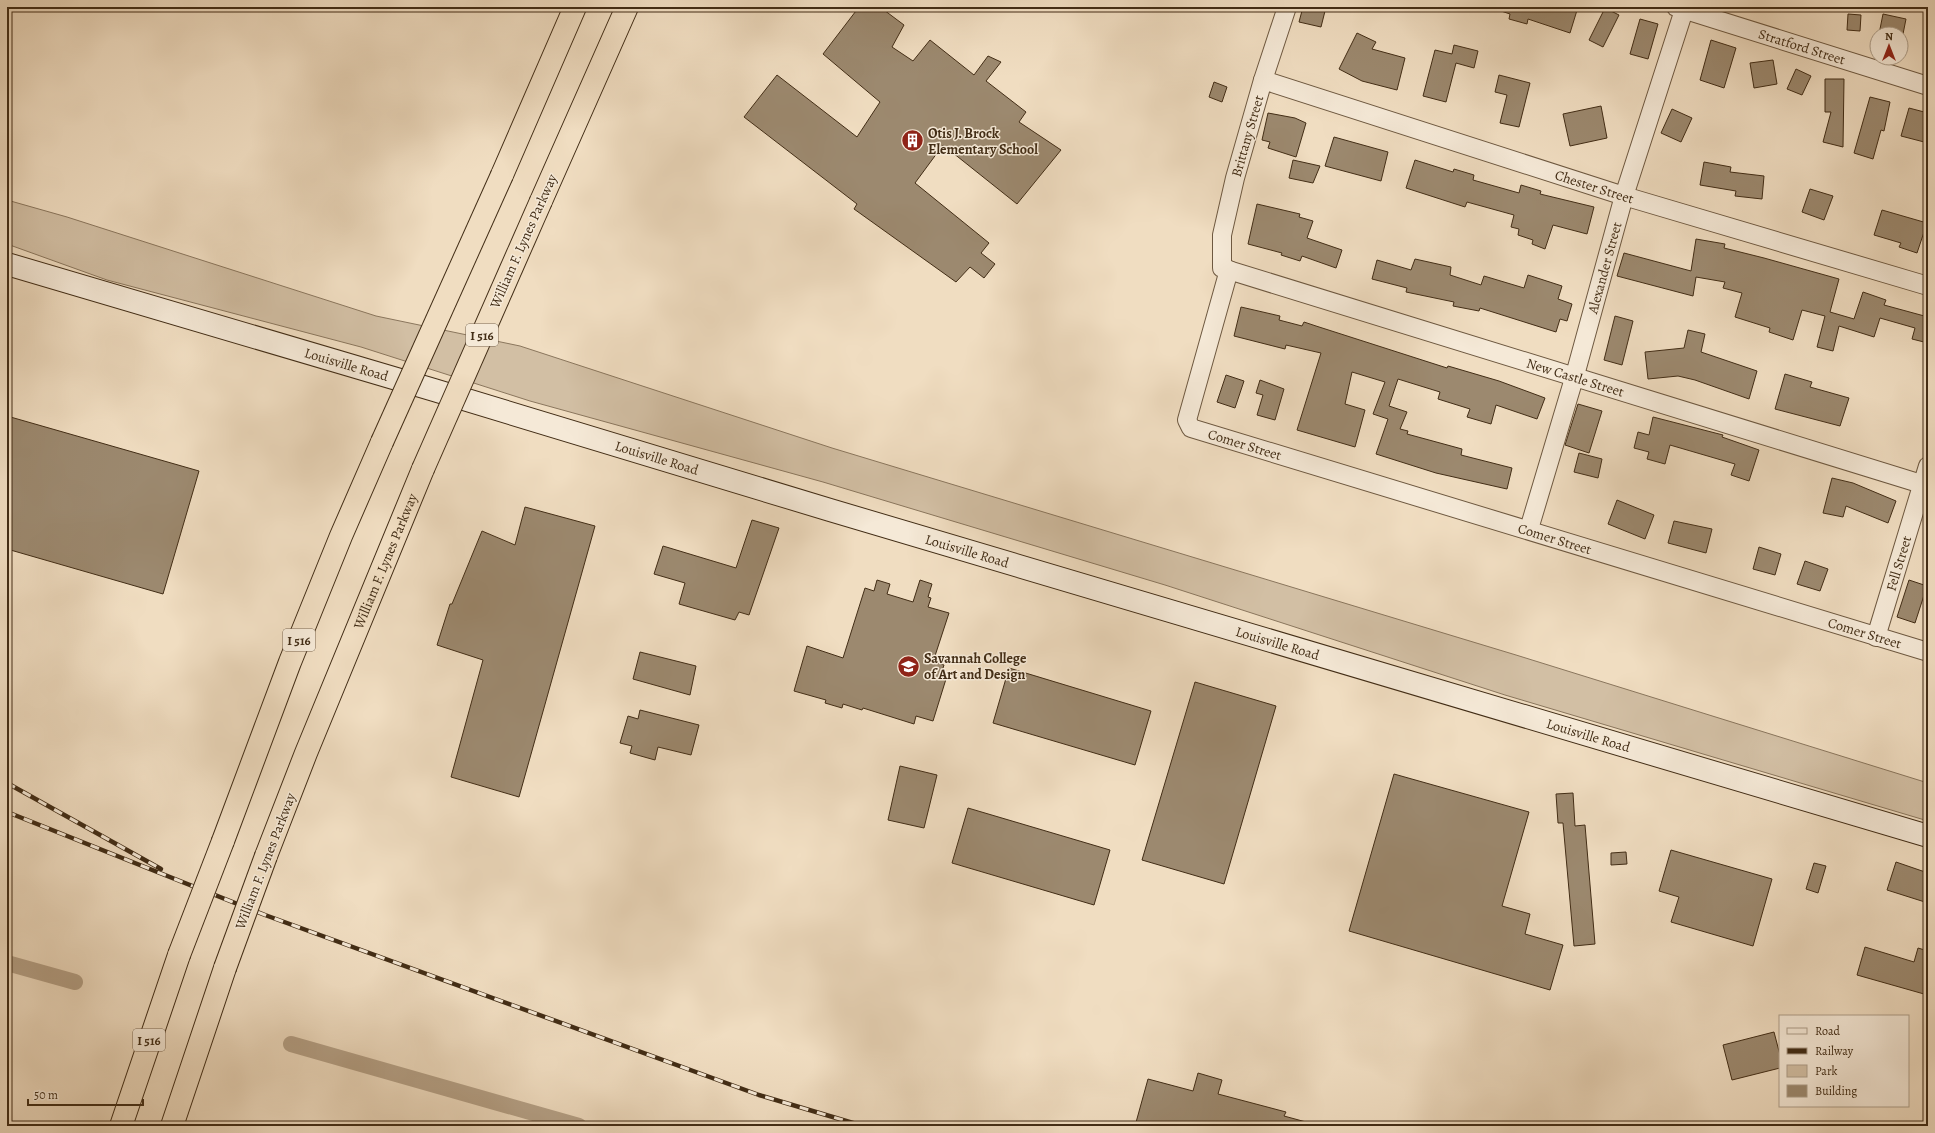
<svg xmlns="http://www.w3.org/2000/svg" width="1935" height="1133" font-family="Alegreya,serif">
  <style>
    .green { fill: #d2bfa4; stroke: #8a765d }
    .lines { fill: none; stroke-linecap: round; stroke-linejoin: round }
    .canal { stroke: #b5a187; stroke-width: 16 }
    .building { fill: #9c896f; stroke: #422d16 }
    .street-casing { stroke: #6e5941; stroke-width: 20 }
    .secondary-casing { stroke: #422d16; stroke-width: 24 }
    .highway-casing { stroke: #422d16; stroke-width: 24 }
    .street { stroke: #f5e9d7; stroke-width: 18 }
    .secondary { stroke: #f5e9d7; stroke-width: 22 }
    .highway { stroke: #f0ddc1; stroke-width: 22 }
    .rail-casing { stroke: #422d16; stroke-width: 4.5 }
    .rail { stroke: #f5e9d7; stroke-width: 3; stroke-dasharray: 9; stroke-linecap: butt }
    .highway-bridge-casing { stroke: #422d16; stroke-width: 24; stroke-linecap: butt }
    .highway-bridge { stroke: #f0ddc1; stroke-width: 22 }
    .labels { text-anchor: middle; stroke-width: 3; stroke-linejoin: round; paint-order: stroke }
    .shield { fill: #f5e9d7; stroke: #786550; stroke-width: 1 }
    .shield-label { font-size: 13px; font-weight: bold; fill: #422d16 }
    .street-label { font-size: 14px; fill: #422d16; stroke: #f5e9d7 }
    .poi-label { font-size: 14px; font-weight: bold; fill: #422d16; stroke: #f5e9d7; text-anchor: start }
  </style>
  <rect width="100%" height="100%" fill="#f0ddc1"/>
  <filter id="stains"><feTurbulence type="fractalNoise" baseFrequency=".005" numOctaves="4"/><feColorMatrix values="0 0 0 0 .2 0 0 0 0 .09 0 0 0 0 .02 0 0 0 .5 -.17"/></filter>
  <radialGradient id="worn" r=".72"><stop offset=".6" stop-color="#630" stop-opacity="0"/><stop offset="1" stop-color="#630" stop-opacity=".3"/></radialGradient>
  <path class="green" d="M7 200 67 217 376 316 520 346 832 448 1516 655 1928 783V821L1505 695 1165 585 823 482 530 401 361 347 107 280 7 244Z"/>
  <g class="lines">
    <g class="canal">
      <path d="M7 963 75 982"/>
      <path d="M291 1044 579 1126"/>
    </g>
  </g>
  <g class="building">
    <path d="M859 7H880L904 25 892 47 913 61 930 40 974 75 988 56 1001 62 986 81 1026 112 1019 122 1061 150 1017 204 943 145 915 183 989 243 981 253 995 264 984 278 970 267 956 282 854 209 857 204 744 117 777 75 857 137 880 102 823 54Z"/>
    <path d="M1303 7H1326L1321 27 1299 22Z"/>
    <path d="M1498 7H1578L1570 33 1528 19 1527 24 1509 19 1510 14 1498 10Z"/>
    <path d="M1605 8 1619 15 1603 47 1589 40Z"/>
    <path d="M1848 14 1861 15 1860 31 1847 30Z"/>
    <path d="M1883 14 1906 19 1903 34H1879Z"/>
    <path d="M1640 19 1658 24 1648 59 1630 54Z"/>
    <path d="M1357 33 1376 42 1372 49 1405 58 1397 90 1362 81 1339 69Z"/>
    <path d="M1711 40 1736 48 1724 88 1700 80Z"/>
    <path d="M1454 45 1478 51 1474 68 1456 63 1446 102 1423 96 1435 50 1452 54Z"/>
    <path d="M1773 60 1777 84 1754 88 1750 63Z"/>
    <path d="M1796 69 1811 76 1802 95 1787 89Z"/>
    <path d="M1499 75 1530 83 1519 127 1500 123 1507 95 1495 92Z"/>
    <path d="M1825 79H1844L1843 147 1823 142 1831 112H1825Z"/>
    <path d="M1214 82 1227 87 1222 102 1209 97Z"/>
    <path d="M1870 97 1890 102 1884 131 1881 130 1873 159 1854 153Z"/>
    <path d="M1601 106 1607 138 1570 146 1563 114Z"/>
    <path d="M1909 108 1928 113V143L1901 136Z"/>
    <path d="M1672 109 1692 118 1681 142 1661 133Z"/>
    <path d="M1268 113 1295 118 1306 123 1296 157 1268 148 1270 142 1262 140Z"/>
    <path d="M1334 137 1388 152 1381 181 1325 166Z"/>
    <path d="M1293 160 1320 166 1313 183 1289 178Z"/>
    <path d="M1415 160 1453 172 1454 169 1474 175 1473 180 1519 193 1521 185 1541 191 1540 194 1594 207 1587 234 1553 225 1545 249 1532 244 1533 240 1518 235 1519 229 1511 227 1514 215 1467 202 1465 207 1406 188Z"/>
    <path d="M1704 162 1731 167 1730 172 1764 176 1762 199 1735 196 1736 191 1700 185Z"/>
    <path d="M1810 189 1833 196 1824 220 1802 212Z"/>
    <path d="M1257 204 1300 214 1299 217 1313 221 1307 238 1342 250 1336 268 1302 256 1300 261 1281 255 1282 253 1248 244Z"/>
    <path d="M1882 210 1927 223 1917 253 1899 247 1901 243 1874 235Z"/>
    <path d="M1696 239 1725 244 1724 248 1764 258 1839 279 1830 312 1854 319 1863 292 1886 300 1884 305 1928 317V343L1912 339 1915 328 1880 318 1874 337 1839 326 1833 351 1817 347 1825 316 1802 310 1793 340 1769 332 1770 328 1735 317 1742 293 1723 288 1725 282 1696 277 1693 296 1617 276 1624 253 1691 271Z"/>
    <path d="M1415 259 1451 267 1450 275 1481 285 1484 276 1524 288 1528 275 1562 286 1558 299 1572 304 1567 321 1560 319 1556 332 1480 308 1479 311 1453 306 1454 302 1406 292 1407 288 1372 279 1377 260 1411 270Z"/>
    <path d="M1241 307 1280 316 1279 320 1302 326 1304 322 1316 326 1447 368 1448 366 1499 381 1545 398 1537 419 1496 405 1491 424 1467 417 1470 409 1438 399 1440 392 1398 379 1389 406 1407 412 1400 429 1408 431 1407 434 1462 449 1461 455 1512 468 1507 489 1436 473 1376 454 1388 419 1373 414 1385 382 1352 372 1345 404 1365 410 1355 447 1297 430 1321 353 1286 345 1285 349 1234 336Z"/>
    <path d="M1615 316 1633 321 1622 365 1604 360Z"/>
    <path d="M1688 330 1705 334 1701 352 1757 371 1749 399 1695 380 1678 376 1648 379 1645 352 1684 348Z"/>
    <path d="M1785 374 1812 382 1810 387 1849 398 1840 426 1775 409Z"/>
    <path d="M1226 375 1244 381 1235 408 1217 402Z"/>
    <path d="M1260 380 1284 389 1275 420 1257 415 1263 395 1256 393Z"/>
    <path d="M1578 404 1602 411 1589 453 1565 445Z"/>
    <path d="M7 416 199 471 163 594 7 549Z"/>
    <path d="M1653 417 1723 435 1722 437 1759 450 1749 481 1731 475 1735 464 1670 445 1665 464 1647 459 1649 452 1634 448 1638 432 1649 435Z"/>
    <path d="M1579 453 1602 459 1598 478 1574 472Z"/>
    <path d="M1832 478 1853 483 1896 501 1888 523 1846 506 1843 517 1823 513Z"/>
    <path d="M1617 500 1654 515 1645 539 1608 524Z"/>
    <path d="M525 507 595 526 519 797 451 777 483 660 437 645 450 604H452L482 531 515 545Z"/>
    <path d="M752 520 779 528 749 615 739 612 735 620 679 604 685 583 654 574 663 546 736 568Z"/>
    <path d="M1674 521 1712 529 1706 553 1668 543Z"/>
    <path d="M1759 547 1781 554 1775 575 1753 569Z"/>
    <path d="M1805 561 1828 569 1820 591 1797 584Z"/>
    <path d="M877 580 890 584 887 594 913 602 920 580 932 584 928 597 931 598 928 607 949 613 933 662 944 665 940 677 946 679 933 721 916 716 914 724 863 708 862 710 843 704 842 708 825 703 826 700 794 691 807 646 843 658 865 588 874 591Z"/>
    <path d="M1909 580 1927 586 1915 623 1897 617Z"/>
    <path d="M640 652 696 666 690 695 633 679Z"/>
    <path d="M1009 668 1151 711 1135 765 993 723Z"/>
    <path d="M1195 682 1276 706 1224 884 1142 860Z"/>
    <path d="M640 710 699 725 691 755 658 747 655 760 630 753 632 746 620 743 628 716 638 719Z"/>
    <path d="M900 766 937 775 924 828 888 820Z"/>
    <path d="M1394 774 1529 812 1502 906 1530 914 1525 934 1563 945 1550 990 1349 931Z"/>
    <path d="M1573 793 1575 826 1585 825 1595 944 1574 946 1563 823H1558L1556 794Z"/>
    <path d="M968 808 1110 850 1094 905 952 863Z"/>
    <path d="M1671 850 1772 879 1753 946 1671 922 1679 897 1659 891Z"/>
    <path d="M1626 852 1627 864 1611 865V853Z"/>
    <path d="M1896 862 1928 873V903L1887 890Z"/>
    <path d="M1814 863 1826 866 1818 893 1806 889Z"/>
    <path d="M1865 947 1914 962 1918 948 1928 951V980L1924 994 1857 975Z"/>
    <path d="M1774 1032 1780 1055V1068L1732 1080 1723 1045Z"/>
    <path d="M1198 1073 1222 1080 1218 1094 1286 1112 1284 1116 1306 1122V1126H1135L1148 1079 1193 1091Z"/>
  </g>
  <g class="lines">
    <defs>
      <g id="street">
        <path id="s1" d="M1287 7 1263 80 1235 178 1222 235V268L1928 486"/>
        <path id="s2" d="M1676 7 1928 86"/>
        <path id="s3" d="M1263 80 1624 196 1928 286"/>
        <path id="s4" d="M1229 270 1187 420 1191 428 1928 652"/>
        <path id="s5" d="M1529 529 1575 375 1624 196 1685 7"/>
        <path id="s6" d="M1876 637 1928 466"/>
      </g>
      <g id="secondary">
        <path id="s7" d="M7 264 434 390 830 510 1928 836"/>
      </g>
      <g id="highway">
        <path d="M502 175 575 7"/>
        <path d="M541 201 627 7"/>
        <path d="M223 841 290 662 341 536 382 442"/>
        <path id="s8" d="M266 856 306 753 423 469"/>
        <path d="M121 1126 179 955"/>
        <path d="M172 1126 225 968"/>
      </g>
    </defs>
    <use href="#street" class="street-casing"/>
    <use href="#secondary" class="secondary-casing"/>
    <use href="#highway" class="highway-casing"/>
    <use href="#street" class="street"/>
    <use href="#secondary" class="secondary"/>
    <use href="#highway" class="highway"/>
    <defs>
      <g id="rail">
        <path d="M7 783 161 869"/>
        <path d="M7 812 265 915 759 1095 863 1126"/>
      </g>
    </defs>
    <use href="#rail" class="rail-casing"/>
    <use href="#rail" class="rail"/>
    <defs>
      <g id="highway-bridge">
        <path d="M382 442 502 175"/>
        <path d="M423 469 541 201"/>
        <path d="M179 955 223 841"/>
        <path d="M225 968 266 856"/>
      </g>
    </defs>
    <use href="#highway-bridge" class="highway-bridge-casing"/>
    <use href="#highway-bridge" class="highway-bridge"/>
  </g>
  <defs>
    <symbol id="building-disc" viewBox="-11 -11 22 22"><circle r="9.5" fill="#8f2418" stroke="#f5e9d7"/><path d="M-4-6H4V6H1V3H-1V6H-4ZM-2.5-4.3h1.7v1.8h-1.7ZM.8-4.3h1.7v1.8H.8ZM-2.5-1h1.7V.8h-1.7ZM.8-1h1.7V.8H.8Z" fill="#fff"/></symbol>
    <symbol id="university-disc" viewBox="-11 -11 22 22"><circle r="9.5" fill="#8f2418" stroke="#f5e9d7"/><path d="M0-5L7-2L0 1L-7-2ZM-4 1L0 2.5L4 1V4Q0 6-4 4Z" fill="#fff"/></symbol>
  </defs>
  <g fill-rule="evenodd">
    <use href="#building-disc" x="900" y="128" width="25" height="25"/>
    <use href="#university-disc" x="896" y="654" width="25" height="25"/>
  </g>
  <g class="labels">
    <g class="shield">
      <rect x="466" y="324" width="32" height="22" rx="3"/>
      <rect x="283" y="629" width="32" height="22" rx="3"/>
      <rect x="133" y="1029" width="32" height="22" rx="3"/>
    </g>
    <g class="shield-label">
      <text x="482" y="340">I 516</text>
      <text x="299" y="645">I 516</text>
      <text x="149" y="1045">I 516</text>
    </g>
    <g class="street-label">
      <text dy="5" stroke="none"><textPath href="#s2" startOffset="132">Stratford Street</textPath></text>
      <text transform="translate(1247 136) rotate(-74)" y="5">Brittany Street</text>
      <text dy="5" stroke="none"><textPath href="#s3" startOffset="348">Chester Street</textPath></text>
      <text transform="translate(523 241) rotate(-66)" y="5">William F. Lynes Parkway</text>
      <text dy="5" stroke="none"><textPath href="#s5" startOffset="272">Alexander Street</textPath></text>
      <text dy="5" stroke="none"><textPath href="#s7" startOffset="354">Louisville Road</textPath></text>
      <text dy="5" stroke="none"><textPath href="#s1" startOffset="640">New Castle Street</textPath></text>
      <text dy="5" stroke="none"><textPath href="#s4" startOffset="221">Comer Street</textPath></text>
      <text dy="5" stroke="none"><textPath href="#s7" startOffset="678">Louisville Road</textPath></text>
      <text dy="5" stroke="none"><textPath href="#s4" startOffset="545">Comer Street</textPath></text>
      <text dy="5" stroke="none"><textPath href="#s7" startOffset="1002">Louisville Road</textPath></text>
      <text dy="5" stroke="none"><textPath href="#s8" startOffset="318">William F. Lynes Parkway</textPath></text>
      <text dy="5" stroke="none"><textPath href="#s6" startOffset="77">Fell Street</textPath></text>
      <text dy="5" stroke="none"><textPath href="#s4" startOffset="869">Comer Street</textPath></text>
      <text dy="5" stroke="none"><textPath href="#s7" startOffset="1326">Louisville Road</textPath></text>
      <text dy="5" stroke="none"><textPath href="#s7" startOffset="1650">Louisville Road</textPath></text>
      <text transform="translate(265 861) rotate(-69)" y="5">William F. Lynes Parkway</text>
    </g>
    <g class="poi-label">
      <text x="928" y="138">Otis J. Brock<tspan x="928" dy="16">Elementary School</tspan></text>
      <text x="924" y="663">Savannah College<tspan x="924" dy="16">of Art and Design</tspan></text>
    </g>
  </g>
  <rect width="1935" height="1133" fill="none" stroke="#f0ddc1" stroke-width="24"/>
  <rect x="8" y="8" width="1919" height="1117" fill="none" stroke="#422d16" stroke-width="2"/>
  <rect x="12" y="12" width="1911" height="1109" fill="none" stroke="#422d16"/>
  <rect x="1779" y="1015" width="130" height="92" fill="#f5e9d7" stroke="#ad9e8a"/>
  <rect x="1787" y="1028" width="20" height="6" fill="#f5e9d7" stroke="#ad9e8a"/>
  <text x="1815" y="1035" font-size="12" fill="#422d16">Road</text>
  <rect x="1787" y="1048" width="20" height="6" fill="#422d16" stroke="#ad9e8a"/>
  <text x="1815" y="1055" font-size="12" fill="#422d16">Railway</text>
  <rect x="1787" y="1065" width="20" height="12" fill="#d2bfa4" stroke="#ad9e8a"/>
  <text x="1815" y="1075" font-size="12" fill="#422d16">Park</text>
  <rect x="1787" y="1085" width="20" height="12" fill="#9c896f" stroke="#ad9e8a"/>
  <text x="1815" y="1095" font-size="12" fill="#422d16">Building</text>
  <g transform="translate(1889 46)"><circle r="19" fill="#f5e9d7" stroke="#ad9e8a"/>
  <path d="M0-3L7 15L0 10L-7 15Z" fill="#8f2418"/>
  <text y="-6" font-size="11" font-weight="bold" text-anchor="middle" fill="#422d16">N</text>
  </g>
  <path d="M28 1099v6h115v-6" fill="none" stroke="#422d16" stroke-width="2"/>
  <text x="34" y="1099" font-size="12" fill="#422d16" stroke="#f5e9d7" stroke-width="3" paint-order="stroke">50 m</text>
  <rect width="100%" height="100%" filter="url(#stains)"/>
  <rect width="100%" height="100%" fill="url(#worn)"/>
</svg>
